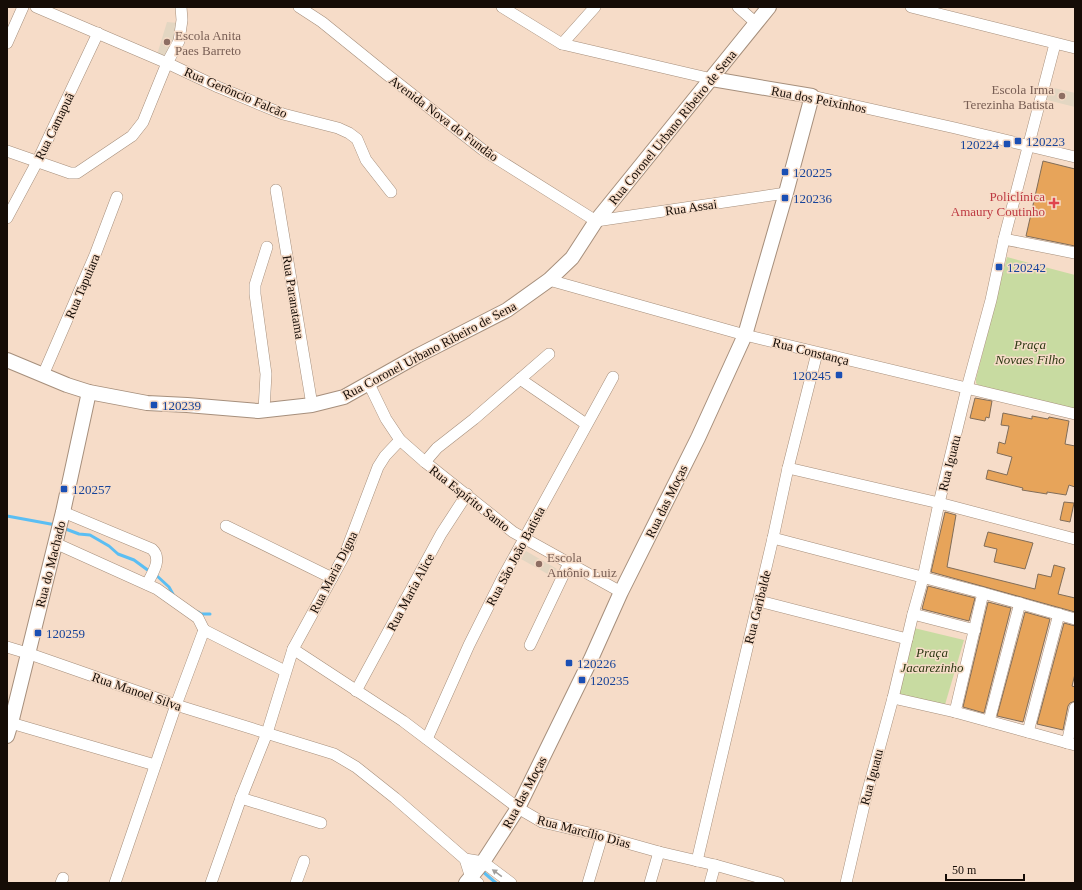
<svg xmlns="http://www.w3.org/2000/svg" width="1082" height="890" font-family="Georgia,serif">
  <style>
    .education { fill: #e3d6c2 }
    .green { fill: #c8dba1 }
    .lines { fill: none; stroke-linecap: round; stroke-linejoin: round }
    .stream { stroke: #5bbef3; stroke-width: 3 }
    .building { fill: #e7a45a; stroke: #816d59 }
    .minor-casing { stroke: #a68f7c; stroke-width: 12 }
    .tertiary-casing { stroke: #a68f7c; stroke-width: 16 }
    .minor { stroke: #fff; stroke-width: 11 }
    .tertiary { stroke: #fff; stroke-width: 14 }
    .oneway { fill: #a19e9b }
    .education-dot { fill: #8d6e63; stroke: #f6dcc8; stroke-width: 1.5 }
    .transit-dot { fill: #1a4fb4; stroke: #f6dcc8; stroke-width: 1.5 }
    .health-dot { fill: #e0444e; stroke: #f6dcc8; stroke-width: 1.5 }
    .labels { text-anchor: middle; stroke-width: 3; stroke-linejoin: round; paint-order: stroke }
    .education-label { font-size: 13px; fill: #785e54; stroke: #f6dcc8; text-anchor: start }
    .street-label { font-size: 13px; fill: #150c06; stroke: #f6dcc8 }
    .transit-label { font-size: 13px; fill: #164399; stroke: #f6dcc8; text-anchor: start }
    .health-label { font-size: 13px; fill: #be3a42; stroke: #f6dcc8; text-anchor: end }
    .park-label { font-size: 13px; font-style: italic; fill: #2d3812; stroke: #f6dcc8 }
  </style>
  <rect width="100%" height="100%" fill="#f6dcc8"/>
  <g class="education">
    <path d="M167 22 178 23 177 34 168 54 159 59 156 58Z"/>
    <path d="M1050 87 1075 93V107L1047 100Z"/>
    <path d="M526 551 557 569 553 577 521 559Z"/>
  </g>
  <g class="green">
    <path d="M1007 257 1075 275V410L978 385 976 383V379Z"/>
    <path d="M914 628 964 640 944 708 896 696Z"/>
  </g>
  <g class="lines">
    <g class="stream">
      <path d="M7 516 56 525"/>
      <path d="M63 528 79 534 90 535 109 546 118 554 134 560 149 571"/>
      <path d="M156 575 169 587 174 596"/>
      <path d="M198 612 201 614H210"/>
      <path d="M481 870 496 883"/>
    </g>
  </g>
  <g class="building">
    <path d="M1043 161 1075 169V246L1026 236Z"/>
    <path d="M975 398 992 401 989 418 986 417 985 421 970 418Z"/>
    <path d="M1003 413 1032 419V416L1048 419 1049 417 1069 421 1065 444 1075 446V487L1069 485 1066 495 1047 492V494L1022 490 1023 488 986 479 988 470 1007 475 1012 457 997 453 999 442 1005 444 1009 426 1001 425Z"/>
    <path d="M1064 502 1074 503 1070 522 1060 520Z"/>
    <path d="M945 512 956 515 947 567 1035 589 1038 574 1051 577 1054 565 1065 568 1058 594 1075 598V612L931 572Z"/>
    <path d="M988 532 1033 543 1025 569 994 562 997 549 984 546Z"/>
    <path d="M928 586 975 598 969 621 922 609Z"/>
    <path d="M988 602 1011 608 984 713 963 707Z"/>
    <path d="M1025 612 1050 619 1023 722 997 716Z"/>
    <path d="M1064 623 1075 626V674L1072 686 1075 687V701L1070 703 1068 706 1063 730 1037 724Z"/>
  </g>
  <g class="lines">
    <defs>
      <g id="minor">
        <path d="M36 7 167 63 218 87 283 114 338 128 349 133 357 139 366 160 391 192"/>
        <path d="M299 7 322 22 385 73 483 150 596 221 786 193"/>
        <path d="M502 7 562 44 712 79"/>
        <path d="M738 7 756 23"/>
        <path d="M911 7 1075 48"/>
        <path d="M7 43 23 7"/>
        <path d="M562 44 595 7"/>
        <path d="M812 96 955 128 1075 157"/>
        <path d="M7 151 70 173H77L132 136 143 122 167 63 179 41 182 20 181 7"/>
        <path d="M276 190 312 405"/>
        <path d="M7 218 37 162 98 33"/>
        <path d="M1004 239 1075 253"/>
        <path d="M549 280 745 335 1075 414"/>
        <path d="M43 375 95 255 117 197"/>
        <path d="M520 379 586 424"/>
        <path d="M369 384 386 419 400 440 425 462 513 532 621 592"/>
        <path d="M264 410 266 374 255 294V285L267 247"/>
        <path d="M425 462 437 448 474 419 549 354"/>
        <path d="M788 468 939 503 1075 539"/>
        <path d="M63 512 152 549C163 559 152 574 147 584"/>
        <path d="M226 526 332 578"/>
        <path d="M773 538 983 593 1075 619"/>
        <path d="M55 543 157 589 198 618 204 630"/>
        <path d="M759 601 907 639"/>
        <path d="M913 614 975 630"/>
        <path d="M204 630 285 671"/>
        <path d="M530 645 569 563"/>
        <path d="M7 647 27 653 176 705 334 754 356 767 395 798 465 859 471 878 478 883"/>
        <path d="M293 649 403 721 518 808 542 822 602 836 659 852 715 865 779 883"/>
        <path d="M356 691 441 534 467 494"/>
        <path d="M893 698 955 712 1075 745"/>
        <path d="M955 712 983 593"/>
        <path d="M989 721 1020 603"/>
        <path d="M11 723 155 765"/>
        <path d="M1028 732 1059 614"/>
        <path d="M427 739 469 645 502 579 613 377"/>
        <path d="M1067 743 1075 708"/>
        <path d="M241 798 321 823"/>
        <path d="M465 859 483 862 511 883"/>
        <path d="M697 861 773 538 788 468 817 353"/>
        <path d="M61 883 63 878"/>
        <path d="M115 883 176 705 204 630"/>
        <path d="M211 883 241 798 267 733 293 649 345 554 378 467 385 456 400 440"/>
        <path d="M296 883 304 861"/>
        <path d="M588 883 602 836"/>
        <path d="M650 883 659 852"/>
        <path d="M710 883 715 865"/>
        <path d="M846 883 865 801 893 698 913 614 923 578 939 503 967 388 991 300 1004 239 1055 44"/>
      </g>
      <g id="tertiary">
        <path d="M7 360 67 385 89 392 147 403 187 405 258 411 312 405 344 397 417 356 507 310 549 280 572 258 596 221 769 7"/>
        <path d="M7 736 11 723 63 512 89 392"/>
        <path d="M466 883 483 862 518 808 591 659 621 592 698 438 745 335 786 193 812 96 712 79"/>
      </g>
    </defs>
    <use href="#minor" class="minor-casing"/>
    <use href="#tertiary" class="tertiary-casing"/>
    <use href="#minor" class="minor"/>
    <use href="#tertiary" class="tertiary"/>
  </g>
  <defs><path id="oneway-solid" d="M-6-.8H1V-3.2L6.5 0L1 3.2V.8H-6Z"/></defs>
  <use class="oneway" href="#oneway-solid" transform="translate(497 873) rotate(-144)"/>
  <g class="education-dot">
    <circle cx="167" cy="42" r="4"/>
    <circle cx="1062" cy="96" r="4"/>
    <circle cx="539" cy="564" r="4"/>
  </g>
  <g class="transit-dot">
    <rect x="1014" y="137" width="8" height="8" rx="2"/>
    <rect x="1003" y="140" width="8" height="8" rx="2"/>
    <rect x="781" y="168" width="8" height="8" rx="2"/>
    <rect x="781" y="194" width="8" height="8" rx="2"/>
    <rect x="995" y="263" width="8" height="8" rx="2"/>
    <rect x="835" y="371" width="8" height="8" rx="2"/>
    <rect x="150" y="401" width="8" height="8" rx="2"/>
    <rect x="60" y="485" width="8" height="8" rx="2"/>
    <rect x="34" y="629" width="8" height="8" rx="2"/>
    <rect x="565" y="659" width="8" height="8" rx="2"/>
    <rect x="578" y="676" width="8" height="8" rx="2"/>
  </g>
  <path class="health-dot" d="M1052 197h4v4h4v4h-4v4h-4v-4h-4v-4h4z"/>
  <g class="labels">
    <g class="education-label">
      <text x="175" y="40">Escola Anita<tspan x="175" dy="15">Paes Barreto</tspan></text>
      <text x="1054" y="94" text-anchor="end">Escola Irma<tspan x="1054" dy="15">Terezinha Batista</tspan></text>
      <text x="547" y="562">Escola<tspan x="547" dy="15">Antônio Luiz</tspan></text>
    </g>
    <g class="street-label">
      <text transform="translate(236 92) rotate(23)" y="5">Rua Gerôncio Falcão</text>
      <text transform="translate(819 99) rotate(11)" y="5">Rua dos Peixinhos</text>
      <text transform="translate(444 118) rotate(37)" y="5">Avenida Nova do Fundão</text>
      <text transform="translate(54 126) rotate(-64)" y="5">Rua Camapuã</text>
      <text transform="translate(672 127) rotate(-51)" y="5">Rua Coronel Urbano Ribeiro de Sena</text>
      <text transform="translate(691 207) rotate(-8)" y="5">Rua Assai</text>
      <text transform="translate(82 286) rotate(-67)" y="5">Rua Tapuiara</text>
      <text transform="translate(294 297) rotate(81)" y="5">Rua Paranatama</text>
      <text transform="translate(429 350) rotate(-28)" y="5">Rua Coronel Urbano Ribeiro de Sena</text>
      <text transform="translate(811 351) rotate(14)" y="5">Rua Constança</text>
      <text transform="translate(949 463) rotate(-76)" y="5">Rua Iguatu</text>
      <text transform="translate(470 498) rotate(38)" y="5">Rua Espírito Santo</text>
      <text transform="translate(666 501) rotate(-64)" y="5">Rua das Moças</text>
      <text transform="translate(515 556) rotate(-62)" y="5">Rua São João Batista</text>
      <text transform="translate(50 564) rotate(-76)" y="5">Rua do Machado</text>
      <text transform="translate(333 572) rotate(-63)" y="5">Rua Maria Digna</text>
      <text transform="translate(410 592) rotate(-62)" y="5">Rua Maria Alice</text>
      <text transform="translate(757 607) rotate(-76)" y="5">Rua Garibalde</text>
      <text transform="translate(137 691) rotate(19)" y="5">Rua Manoel Silva</text>
      <text transform="translate(871 777) rotate(-75)" y="5">Rua Iguatu</text>
      <text transform="translate(524 792) rotate(-62)" y="5">Rua das Moças</text>
      <text transform="translate(584 831) rotate(15)" y="5">Rua Marcílio Dias</text>
    </g>
    <g class="transit-label">
      <text x="1026" y="146">120223</text>
      <text x="999" y="149" text-anchor="end">120224</text>
      <text x="793" y="177">120225</text>
      <text x="793" y="203">120236</text>
      <text x="1007" y="272">120242</text>
      <text x="831" y="380" text-anchor="end">120245</text>
      <text x="162" y="410">120239</text>
      <text x="72" y="494">120257</text>
      <text x="46" y="638">120259</text>
      <text x="577" y="668">120226</text>
      <text x="590" y="685">120235</text>
    </g>
    <g class="health-label">
      <text x="1045" y="201">Policlínica<tspan x="1045" dy="15">Amaury Coutinho</tspan></text>
    </g>
    <g class="park-label">
      <text x="1030" y="349">Praça<tspan x="1030" dy="15">Novaes Filho</tspan></text>
      <text x="932" y="657">Praça<tspan x="932" dy="15">Jacarezinho</tspan></text>
    </g>
  </g>
  <rect width="1082" height="890" fill="none" stroke="#150c06" stroke-width="16"/>
  <path d="M946 874v6h78v-6" fill="none" stroke="#150c06" stroke-width="2"/>
  <text x="952" y="874" font-size="12" fill="#150c06" stroke="#f6dcc8" stroke-width="3" paint-order="stroke">50 m</text>
</svg>
